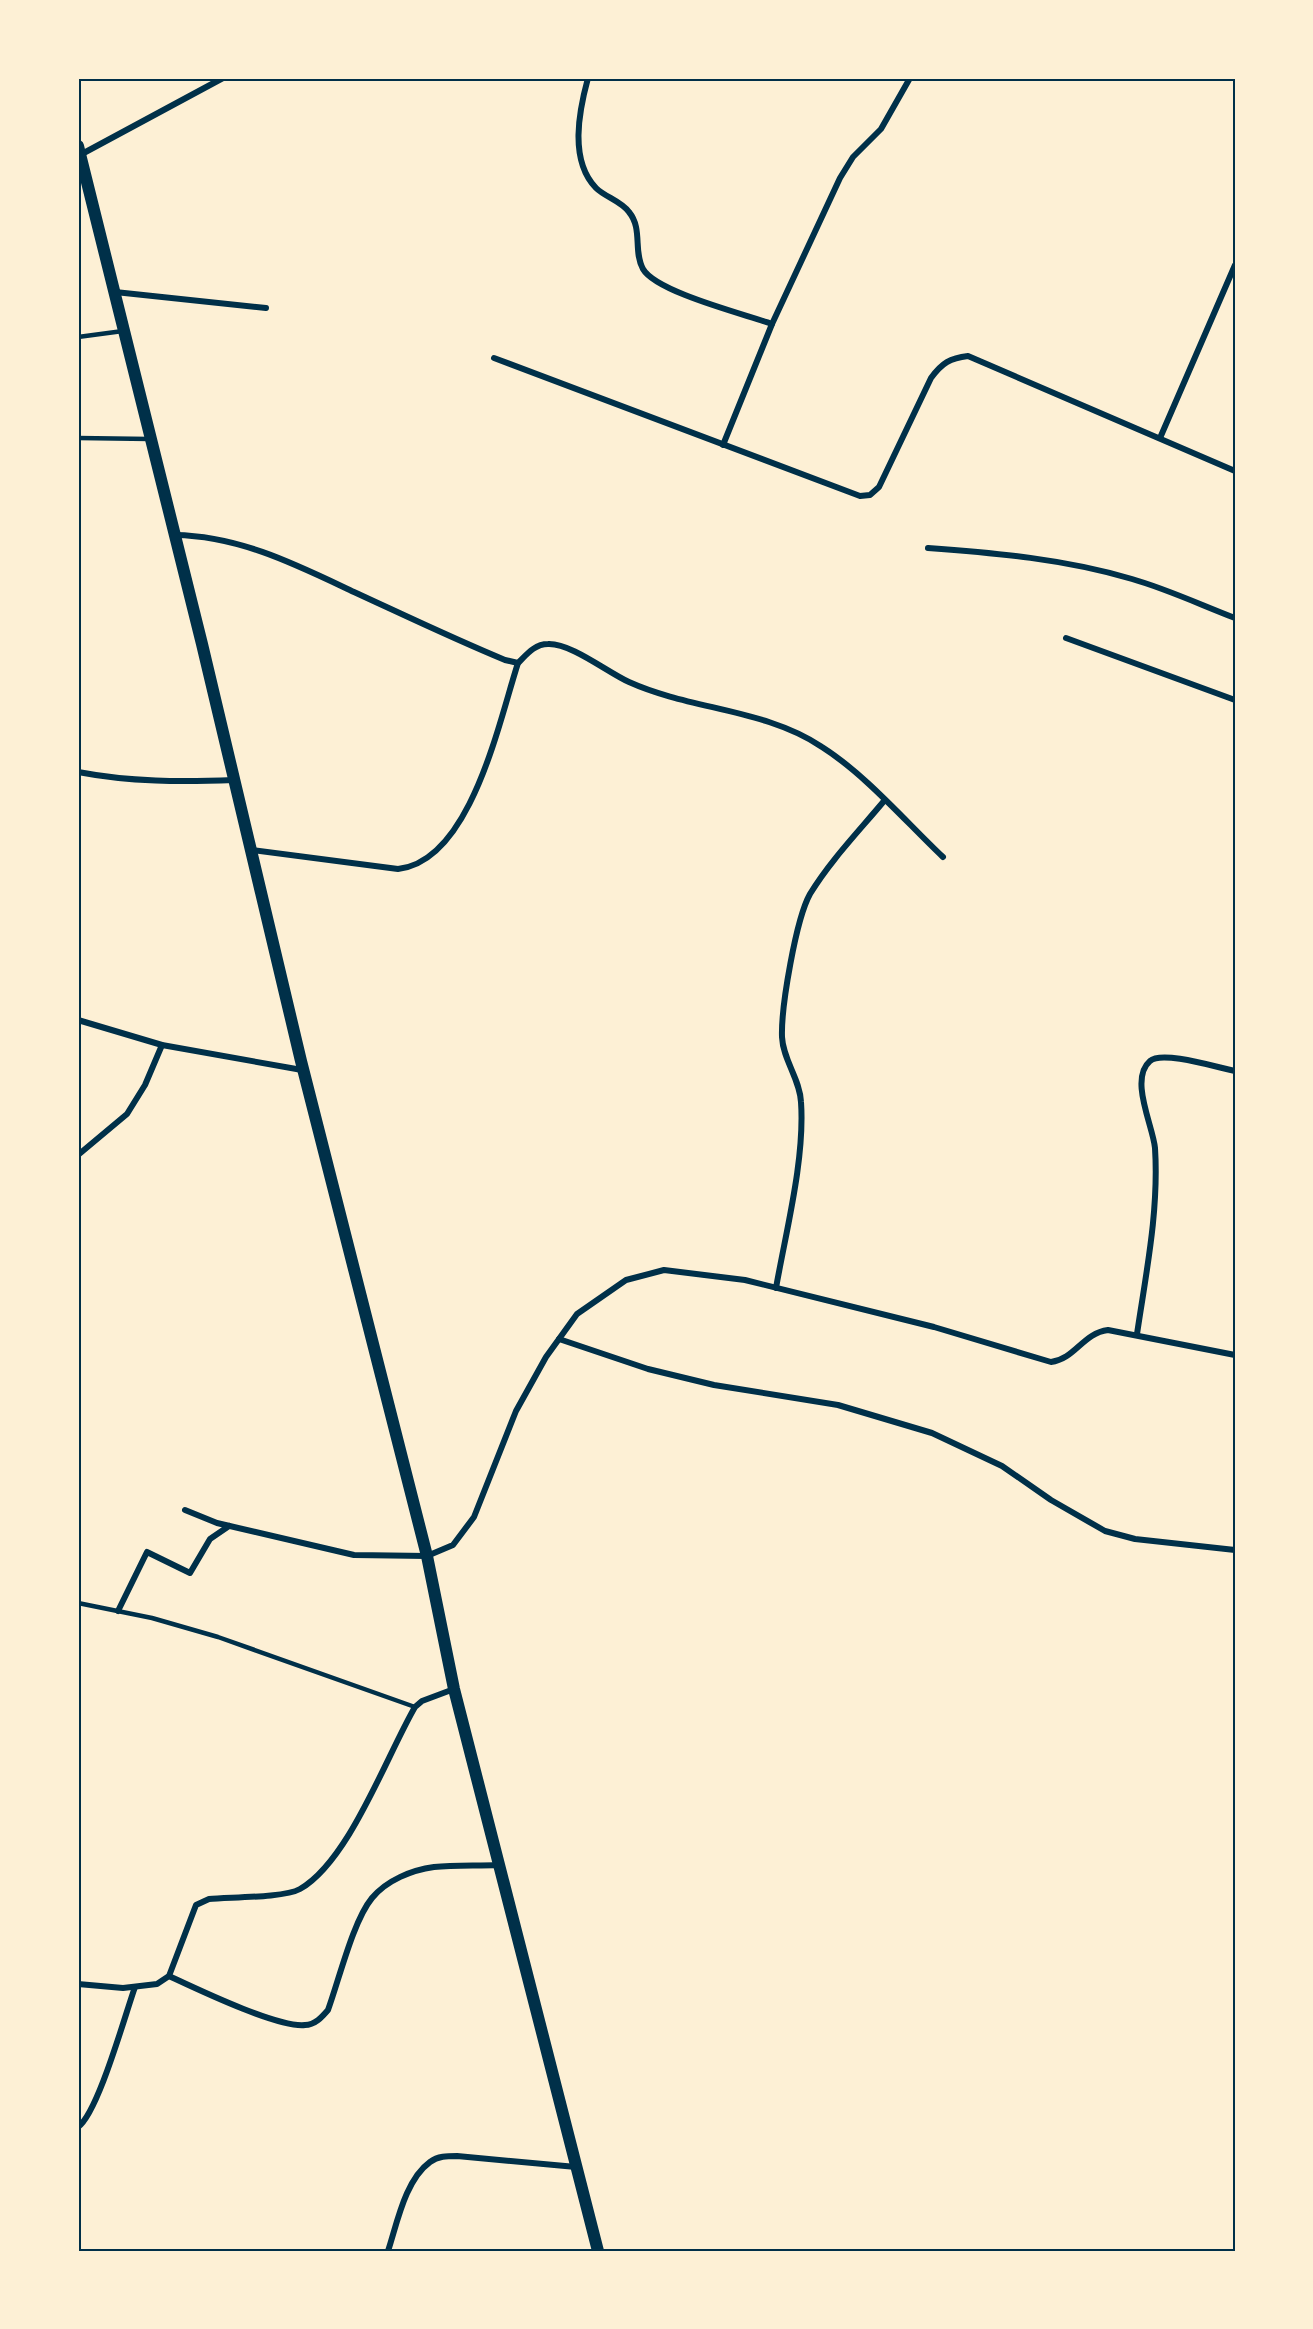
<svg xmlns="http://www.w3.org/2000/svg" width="1313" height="2329" font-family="Mulish,sans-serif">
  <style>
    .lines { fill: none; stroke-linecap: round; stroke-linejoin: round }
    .service { stroke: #003049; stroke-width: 4.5 }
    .minor { stroke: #003049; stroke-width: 6 }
    .secondary { stroke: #003049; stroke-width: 12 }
    .neatline { fill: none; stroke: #003049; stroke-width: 2 }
  </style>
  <rect width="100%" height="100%" fill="#fdf0d5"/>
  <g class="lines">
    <g class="service">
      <path d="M78 337 123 331"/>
      <path d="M78 438 150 439"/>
      <path d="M78 1603 152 1618 218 1637 415 1707"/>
    </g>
    <g class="minor">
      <path d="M588 78C579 111 569 160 596 188 605 197 621 201 629 212 643 229 633 251 643 269 656 292 744 314 772 324"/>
      <path d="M80 155 223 78"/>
      <path d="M115 292 266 308"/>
      <path d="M494 358 860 496 870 495 879 487 931 378C942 363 950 358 968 356L1235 471"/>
      <path d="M1160 438 1235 265"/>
      <path d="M723 445 772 324 840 178 853 157 881 129 910 78"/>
      <path d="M175 535C240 536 297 565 354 592 404 615 454 639 505 660L518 663C527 654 535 644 548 644 571 643 607 672 629 682 691 710 766 709 822 747 866 775 905 821 943 857"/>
      <path d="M928 548C996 553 1065 559 1132 579 1167 589 1201 605 1235 618"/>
      <path d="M1066 638 1235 700"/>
      <path d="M78 772C130 782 181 782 234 780"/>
      <path d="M252 850 398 869C471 861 499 721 518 663"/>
      <path d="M78 1020 162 1045 302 1070"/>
      <path d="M78 1155 127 1114 145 1085 162 1045"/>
      <path d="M776 1288C786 1231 805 1159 801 1102 800 1079 783 1060 782 1037 781 1007 796 919 810 894 830 861 859 831 884 801"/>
      <path d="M1137 1334C1146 1273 1159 1211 1155 1148 1153 1126 1129 1079 1150 1061 1162 1050 1219 1068 1235 1071"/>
      <path d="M559 1339 648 1369 714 1385 838 1405 932 1433 1002 1466 1051 1500 1105 1531 1135 1539 1235 1550"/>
      <path d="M185 1510 217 1523 354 1555 427 1556 453 1545 474 1517 516 1411 546 1357 577 1314 626 1280 664 1270 745 1280 934 1327 1051 1362C1075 1359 1083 1333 1108 1330L1235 1355"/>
      <path d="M118 1611 147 1552 190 1573 210 1539 229 1526"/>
      <path d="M169 1976C197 1989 278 2028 305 2025 315 2025 322 2017 328 2010 339 1980 353 1921 372 1898 387 1880 412 1870 434 1867 455 1865 477 1866 499 1865"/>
      <path d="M78 1984 123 1988 157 1984 169 1976 196 1905 209 1899C229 1897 284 1898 300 1889 349 1861 386 1757 415 1707L422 1701 454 1689"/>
      <path d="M78 2127C98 2113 125 2015 135 1987"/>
      <path d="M388 2251C397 2224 405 2180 430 2162 438 2156 447 2156 457 2156L576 2167"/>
    </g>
    <path class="secondary" d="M78 146 202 644 301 1061 427 1556 454 1689 598 2251"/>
  </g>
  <rect width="1313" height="2329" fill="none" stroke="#fdf0d5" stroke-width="159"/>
  <rect x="80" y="80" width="1154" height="2170" class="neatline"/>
</svg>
